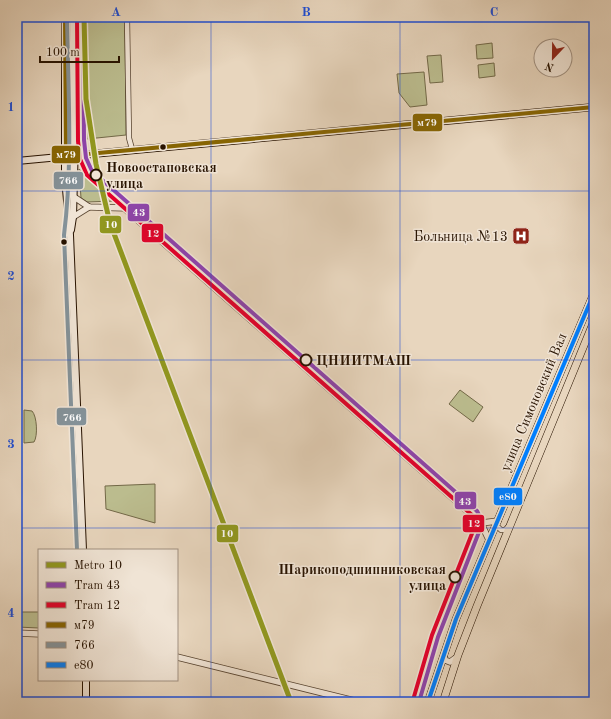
<svg xmlns="http://www.w3.org/2000/svg" width="611" height="719" font-family="'Old Standard TT',serif">
  <style>
    .green { fill: #bbbc8e; stroke: #726847 }
    .lines { fill: none; stroke-linecap: round; stroke-linejoin: round }
    .minor-casing { stroke: #584430; stroke-width: 6 }
    .tertiary-casing { stroke: #584430; stroke-width: 7 }
    .secondary-casing { stroke: #281300; stroke-width: 8 }
    .primary-casing { stroke: #281300; stroke-width: 8 }
    .minor { stroke: #f0e4d5; stroke-width: 4.5 }
    .tertiary { stroke: #f0e4d5; stroke-width: 5.5 }
    .secondary { stroke: #f0e4d5; stroke-width: 6 }
    .primary { stroke: #e8d6be; stroke-width: 7 }
    .bus-1-casing { stroke: #f0e4d5; stroke-width: 7 }
    .bus-2-casing { stroke: #f0e4d5; stroke-width: 7 }
    .bus-3-casing { stroke: #f0e4d5; stroke-width: 7 }
    .bus-1 { stroke: #876503; stroke-width: 4 }
    .bus-2 { stroke: #849299; stroke-width: 4 }
    .bus-3 { stroke: #007ffe; stroke-width: 4 }
    .tram-1-casing { stroke: #f0e4d5; stroke-width: 7 }
    .tram-2-casing { stroke: #f0e4d5; stroke-width: 7 }
    .tram-1 { stroke: #8e44ad; stroke-width: 4 }
    .tram-2 { stroke: #e4002b; stroke-width: 4 }
    .metro-1-casing { stroke: #f0e4d5; stroke-width: 8 }
    .metro-1 { stroke: #91981f; stroke-width: 5 }
    .grid { fill: none; stroke: #1d4ed8; stroke-width: 1; stroke-opacity: 0.55 }
    .bus-dot { fill: #281300; stroke: #f0e4d5; stroke-width: 1.5 }
    .stop-dot { fill: #f0e4d5; stroke: #281300; stroke-width: 2 }
    .labels { text-anchor: middle; stroke-width: 3; stroke-linejoin: round; paint-order: stroke }
    .stop-label { font-size: 14px; font-weight: bold; fill: #281300; stroke: #f0e4d5; text-anchor: start }
    .poi-label { font-size: 14px; fill: #281300; stroke: #f0e4d5; text-anchor: end }
    .street-label { font-size: 14px; fill: #281300; stroke: #f0e4d5 }
    .line-badge { stroke: #f0e4d5; stroke-width: 1.5 }
    .badge-label { font-size: 11px; text-anchor: middle; font-weight: bold; fill: #fff }
    .neatline { fill: none; stroke: #1d4ed8; stroke-width: 1.5 }
    .grid-label { font-size: 13px; text-anchor: middle; font-weight: bold; fill: #1d4ed8 }
  </style>
  <rect width="100%" height="100%" fill="#e8d6be"/>
  <filter id="stains"><feTurbulence type="fractalNoise" baseFrequency=".005" numOctaves="4"/><feColorMatrix values="0 0 0 0 .2 0 0 0 0 .09 0 0 0 0 .02 0 0 0 .5 -.17"/></filter>
  <radialGradient id="worn" r=".72"><stop offset=".6" stop-color="#630" stop-opacity="0"/><stop offset="1" stop-color="#630" stop-opacity=".3"/></radialGradient>
  <g class="green">
    <path d="M84 17H125L126 135 87 139Z"/>
    <path d="M492 43 493 58 477 59 476 45Z"/>
    <path d="M441 55 443 82 430 83 427 56Z"/>
    <path d="M494 63 495 76 479 78 478 65Z"/>
    <path d="M424 72 427 105 410 107 399 93 397 74Z"/>
    <path d="M79 169 115 201 87 202 81 198Z"/>
    <path d="M460 390 483 407 473 422 449 404Z"/>
    <path d="M24 410 32 411C37 416 38 436 34 442L24 443Z"/>
    <path d="M155 484V523L106 509 105 486Z"/>
    <path d="M17 612H39V628L17 627Z"/>
  </g>
  <g class="lines">
    <defs>
      <g id="minor">
        <path d="M127 17 129 138 132 149"/>
        <path d="M84 154C87 179 117 185 124 208"/>
        <path d="M497 523V526L501 530H505L509 526"/>
      </g>
      <g id="tertiary">
        <path d="M74 197 89 207 124 208 481 523 489 540"/>
        <path d="M73 217 89 207"/>
        <path d="M481 523 498 521"/>
        <path d="M17 633 39 634"/>
        <path d="M444 655 445 660 450 662 457 657"/>
        <path d="M177 657 359 702"/>
      </g>
      <g id="secondary">
        <path d="M65 17V178L70 235 83 550"/>
        <path d="M17 161 594 107"/>
        <path d="M71 230 73 217 75 140 73 17"/>
        <path d="M86 702V680"/>
      </g>
      <g id="primary">
        <path d="M428 702 456 619 594 293"/>
        <path d="M443 702 458 655 477 606 594 321"/>
      </g>
    </defs>
    <use href="#minor" class="minor-casing"/>
    <use href="#tertiary" class="tertiary-casing"/>
    <use href="#secondary" class="secondary-casing"/>
    <use href="#primary" class="primary-casing"/>
    <use href="#minor" class="minor"/>
    <use href="#tertiary" class="tertiary"/>
    <use href="#secondary" class="secondary"/>
    <use href="#primary" class="primary"/>
    <defs>
      <path id="bus-1" d="M65 17 66 156 594 107"/>
      <path id="bus-2" d="M67 17C68 89 73 163 64 235L77 550"/>
      <path id="bus-3" d="M428 702 456 619 594 293"/>
    </defs>
    <use href="#bus-1" class="bus-1-casing"/>
    <use href="#bus-2" class="bus-2-casing"/>
    <use href="#bus-3" class="bus-3-casing"/>
    <use href="#bus-1" class="bus-1"/>
    <use href="#bus-2" class="bus-2"/>
    <use href="#bus-3" class="bus-3"/>
    <defs>
      <path id="tram-1" d="M83 17 84 140 86 158 92 171 477 511 480 517 479 532 438 637 419 702"/>
      <path id="tram-2" d="M77 17 78 141 80 159 87 175 472 515 474 518 473 531 432 635 413 700"/>
    </defs>
    <use href="#tram-1" class="tram-1-casing"/>
    <use href="#tram-2" class="tram-2-casing"/>
    <use href="#tram-1" class="tram-1"/>
    <use href="#tram-2" class="tram-2"/>
    <defs>
      <path id="metro-1" d="M84 17 86 99 96 164 110 223 291 702"/>
    </defs>
    <use href="#metro-1" class="metro-1-casing"/>
    <use href="#metro-1" class="metro-1"/>
  </g>
  <path class="grid" d="M211 17V702M400 17V702M17 191H594M17 360H594M17 528H594"/>
  <defs>
    <symbol id="hospital-square" viewBox="-11 -11 22 22"><rect x="-9" y="-9" width="18" height="18" rx="4" fill="#8f2418" stroke="#f0e4d5"/><path d="M-5-5h3v3.5h4V-5h3V5h-3V1.5h-4V5h-3Z" fill="#fff"/></symbol>
  </defs>
  <g fill-rule="evenodd">
    <use href="#hospital-square" x="511" y="226" width="20" height="20"/>
  </g>
  <g class="bus-dot">
    <circle cx="163" cy="147" r="3.5"/>
    <circle cx="64" cy="242" r="3.5"/>
  </g>
  <g class="stop-dot">
    <circle cx="96" cy="175" r="5.5"/>
    <circle cx="306" cy="360" r="5.5"/>
    <circle cx="455" cy="577" r="5.5"/>
  </g>
  <g class="labels">
    <g class="stop-label">
      <text x="106" y="172">Новоостаповская<tspan x="106" dy="16">улица</tspan></text>
      <text x="316" y="365">ЦНИИТМАШ</text>
      <text x="446" y="574" text-anchor="end">Шарикоподшипниковская<tspan x="446" dy="16">улица</tspan></text>
    </g>
    <g class="poi-label">
      <text x="508" y="241">Больница №13</text>
    </g>
    <g class="street-label">
      <text transform="translate(533 402) rotate(-67)" y="5">улица Симоновский Вал</text>
    </g>
  </g>
  <g class="line-badge">
    <rect x="412" y="113" width="31" height="19" rx="4" fill="#876503"/>
    <rect x="51" y="145" width="30" height="19" rx="4" fill="#876503"/>
    <rect x="53" y="171" width="31" height="19" rx="4" fill="#849299"/>
    <rect x="127" y="203" width="23" height="19" rx="4" fill="#8e44ad"/>
    <rect x="99" y="215" width="23" height="19" rx="4" fill="#91981f"/>
    <rect x="141" y="223" width="23" height="20" rx="4" fill="#e4002b"/>
    <rect x="56" y="407" width="31" height="19" rx="4" fill="#849299"/>
    <rect x="493" y="487" width="30" height="19" rx="4" fill="#007ffe"/>
    <rect x="454" y="491" width="23" height="19" rx="4" fill="#8e44ad"/>
    <rect x="462" y="514" width="23" height="19" rx="4" fill="#e4002b"/>
    <rect x="216" y="524" width="23" height="19" rx="4" fill="#91981f"/>
  </g>
  <g class="badge-label">
    <text x="427" y="126">м79</text>
    <text x="66" y="158">м79</text>
    <text x="68" y="184">766</text>
    <text x="139" y="216">43</text>
    <text x="111" y="228">10</text>
    <text x="153" y="237">12</text>
    <text x="72" y="421">766</text>
    <text x="508" y="500">е80</text>
    <text x="465" y="505">43</text>
    <text x="474" y="527">12</text>
    <text x="227" y="537">10</text>
  </g>
  <rect width="611" height="719" fill="none" stroke="#e8d6be" stroke-width="44"/>
  <rect x="38" y="549" width="140" height="132" fill="#f0e4d5" stroke="#a09080"/>
  <rect x="46" y="562" width="20" height="6" fill="#91981f" stroke="#a09080"/>
  <text x="74" y="569" font-size="12" fill="#281300">Metro 10</text>
  <rect x="46" y="582" width="20" height="6" fill="#8e44ad" stroke="#a09080"/>
  <text x="74" y="589" font-size="12" fill="#281300">Tram 43</text>
  <rect x="46" y="602" width="20" height="6" fill="#e4002b" stroke="#a09080"/>
  <text x="74" y="609" font-size="12" fill="#281300">Tram 12</text>
  <rect x="46" y="622" width="20" height="6" fill="#876503" stroke="#a09080"/>
  <text x="74" y="629" font-size="12" fill="#281300">м79</text>
  <rect x="46" y="642" width="20" height="6" fill="#849299" stroke="#a09080"/>
  <text x="74" y="649" font-size="12" fill="#281300">766</text>
  <rect x="46" y="662" width="20" height="6" fill="#007ffe" stroke="#a09080"/>
  <text x="74" y="669" font-size="12" fill="#281300">е80</text>
  <g transform="translate(553 58) rotate(202)"><circle r="19" fill="#f0e4d5" stroke="#a09080"/>
  <path d="M0-3L7 15L0 10L-7 15Z" fill="#8f2418"/>
  <text y="-6" font-size="11" font-weight="bold" text-anchor="middle" fill="#281300">N</text>
  </g>
  <path d="M40 56v6h79v-6" fill="none" stroke="#281300" stroke-width="2"/>
  <text x="46" y="56" font-size="12" fill="#281300" stroke="#f0e4d5" stroke-width="3" paint-order="stroke">100 m</text>
  <rect x="22" y="22" width="567" height="675" class="neatline"/>
  <g class="grid-label">
    <text x="116" y="16">A</text>
    <text x="306" y="16">B</text>
    <text x="494" y="16">C</text>
    <text x="11" y="111">1</text>
    <text x="11" y="280">2</text>
    <text x="11" y="448">3</text>
    <text x="11" y="617">4</text>
  </g>
  <rect width="100%" height="100%" filter="url(#stains)"/>
  <rect width="100%" height="100%" fill="url(#worn)"/>
</svg>
